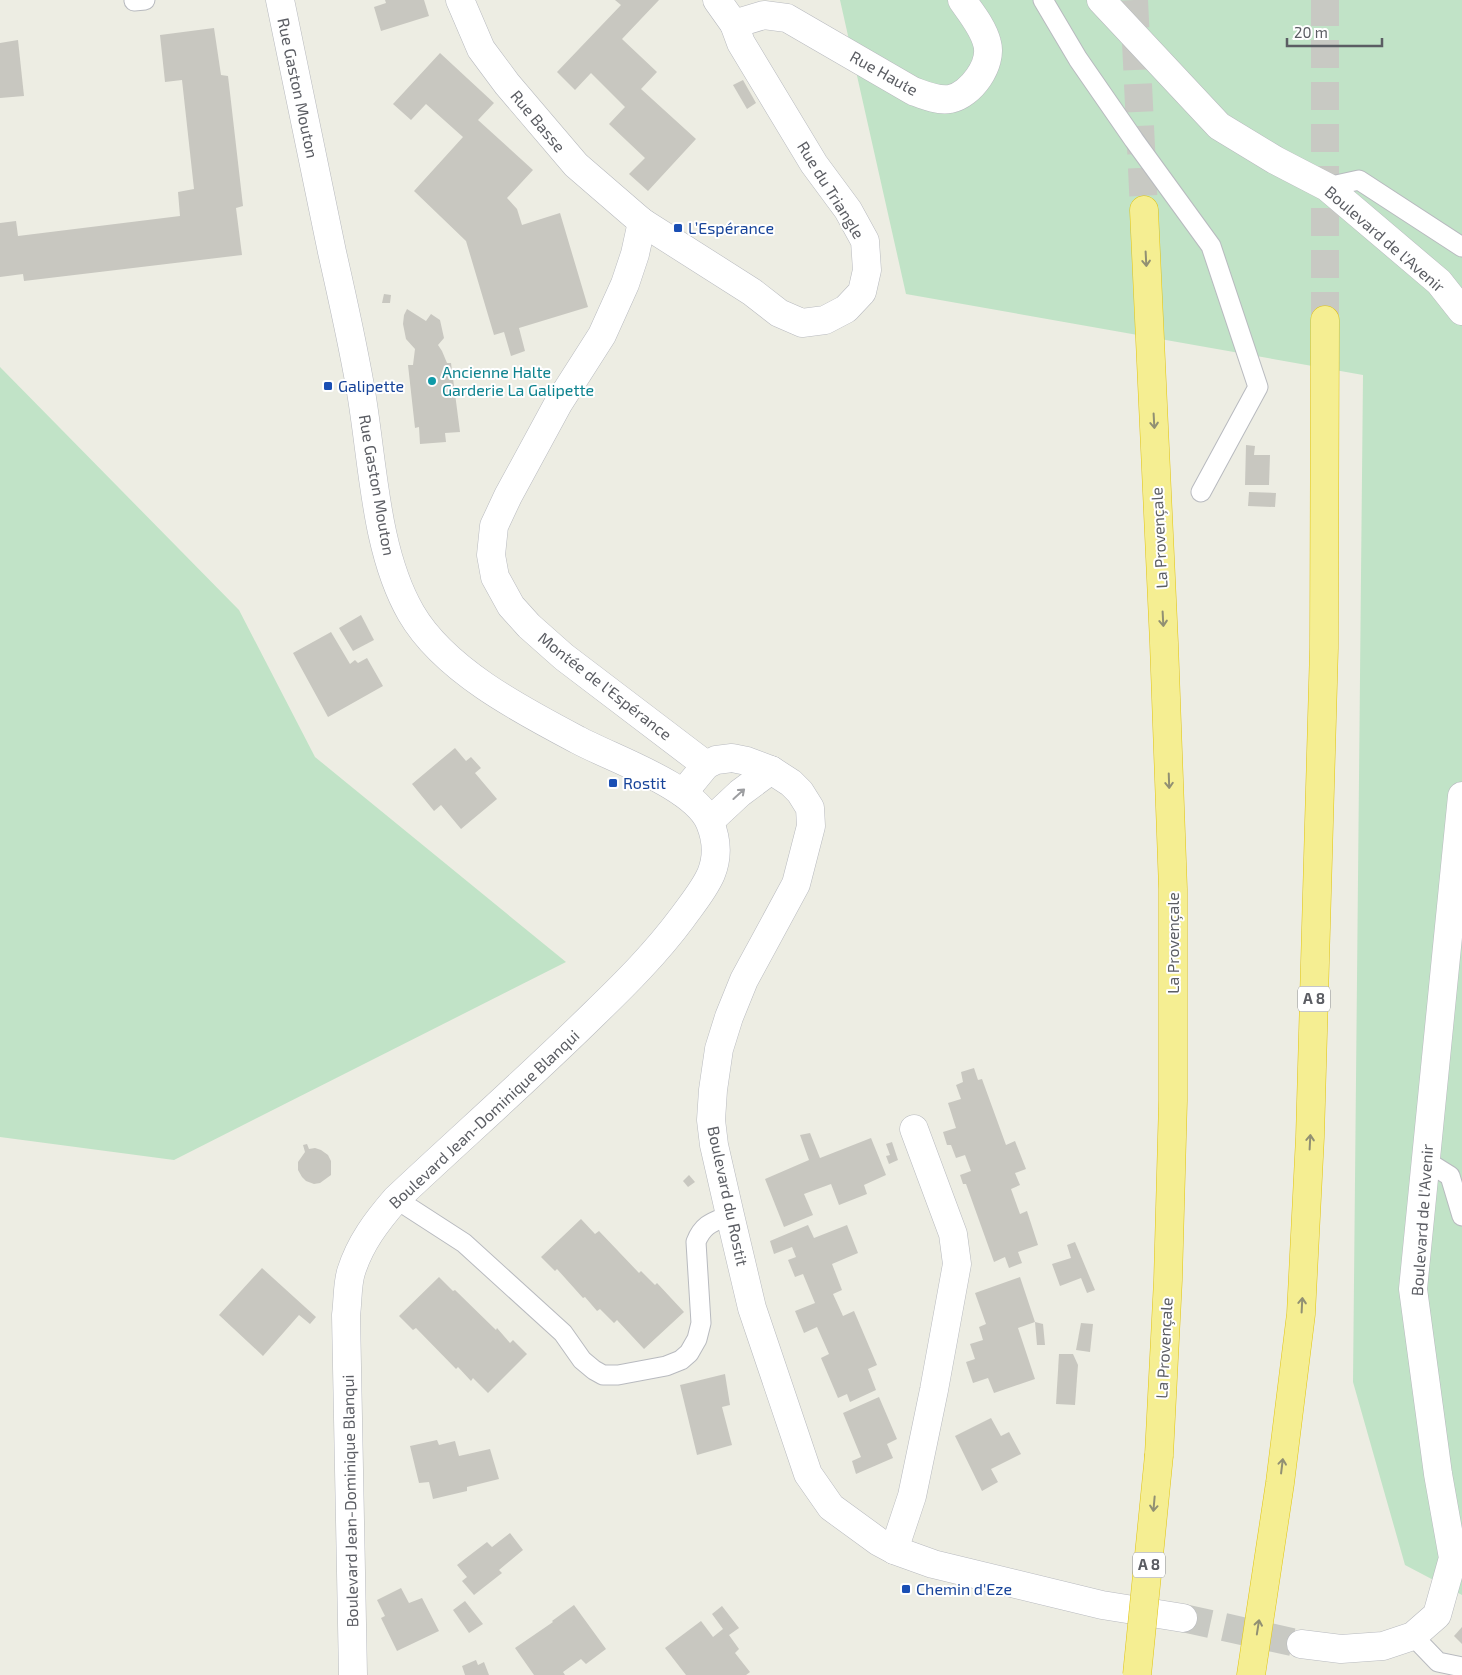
<svg xmlns="http://www.w3.org/2000/svg" width="1462" height="1675" font-family="'Exo 2',sans-serif">
  <style>
    .green { fill: #c1e3c7 }
    .building { fill: #c8c7c0 }
    .lines { fill: none; stroke-linecap: round; stroke-linejoin: round }
    .street-tunnel { stroke: #c8c9c3; stroke-width: 28; stroke-dasharray: 28 14; stroke-linecap: butt }
    .highway-tunnel { stroke: #c8c9c3; stroke-width: 28; stroke-dasharray: 28 14; stroke-linecap: butt }
    .lane-casing { stroke: #b8babf; stroke-width: 21 }
    .street-casing { stroke: #b8babf; stroke-width: 29 }
    .highway-casing { stroke: #e0c410; stroke-width: 29 }
    .lane { stroke: #fff; stroke-width: 19 }
    .street { stroke: #fff; stroke-width: 28 }
    .highway { stroke: #f5ee92; stroke-width: 28 }
    .highway-bridge-casing { stroke: #e0c410; stroke-width: 29; stroke-linecap: butt }
    .highway-bridge { stroke: #f5ee92; stroke-width: 28 }
    .oneway { stroke: #919073 }
    .oneway2 { stroke: #9d9ea1 }
    .transit-dot { fill: #1a4fb4; stroke: #fff; stroke-width: 2 }
    .culture-dot { fill: #0f9aa8; stroke: #fff; stroke-width: 2 }
    .labels { text-anchor: middle; stroke-width: 4; stroke-linejoin: round; paint-order: stroke }
    .shield { fill: #fff; stroke: #8c8e92; stroke-width: 1 }
    .shield-label { font-size: 15px; font-weight: bold; fill: #5b5d63 }
    .street-label { font-size: 16px; fill: #5b5d63; stroke: #fff }
    .transit-label { font-size: 16px; fill: #164399; stroke: #fff; text-anchor: start }
    .culture-label { font-size: 16px; fill: #0d838f; stroke: #fff; text-anchor: start }
  </style>
  <rect width="100%" height="100%" fill="#edede3"/>
  <g class="green">
    <path d="M840 0H1462V1595L1405 1565 1353 1382 1363 375 906 294Z"/>
    <path d="M0 367 239 610 315 757 566 962 174 1160 0 1137Z"/>
  </g>
  <g class="building">
    <path d="M385 0H424L429 16 381 31 374 7 386 3Z"/>
    <path d="M615 0H659L622 39 657 72 641 89 696 139 648 191 629 174 645 158 609 124 625 107 591 73 575 90 557 72 621 5Z"/>
    <path d="M214 28 221 75 228 76 230 93 243 206 236 208 242 255 24 281 23 274 0 277V223L16 221 18 236 180 216 178 192 194 189 182 80 165 82 160 35Z"/>
    <path d="M18 40 24 96 0 98V43Z"/>
    <path d="M440 53 494 103 478 120 533 170 507 198 517 209 522 225 560 213 588 307 519 328 525 351 511 356 504 332 494 335 466 241 414 191 463 137 426 104 411 120 393 104Z"/>
    <path d="M743 80 756 103 747 109 733 85Z"/>
    <path d="M384 294 391 295 390 303H382Z"/>
    <path d="M407 309 426 321 431 314 440 320 444 338 438 345 442 351 447 363H451L460 432 445 433 446 442 420 444 419 427 415 428 408 365H413L415 349 406 339 403 324 404 315Z"/>
    <path d="M1246 445 1255 446 1254 455H1270L1269 485H1245Z"/>
    <path d="M1249 492 1276 493 1275 507 1248 506Z"/>
    <path d="M361 615 374 640 353 651 339 628Z"/>
    <path d="M331 632 350 664 355 660 358 663 367 658 383 686 328 717 293 653Z"/>
    <path d="M455 748 466 761 471 757 481 768 475 773 497 799 461 829 441 805 434 811 412 784Z"/>
    <path d="M974 1068 978 1080 982 1079 1006 1145 1015 1141 1026 1169 1015 1173 1020 1185 1011 1189 1020 1214 1027 1211 1038 1245 1018 1252 1022 1263 1009 1268 1005 1257 994 1262 966 1184H963L960 1175 971 1171 965 1155 956 1158 951 1145H947L943 1132 956 1128 948 1103 961 1099 956 1085 963 1082 961 1072Z"/>
    <path d="M810 1133 820 1158 871 1138 886 1175 864 1185 867 1194 839 1205 831 1184 804 1194 813 1215 784 1227 765 1179 809 1160 800 1135Z"/>
    <path d="M892 1142 898 1160 889 1164 886 1156 890 1155 886 1144Z"/>
    <path d="M307 1144 309 1149 315 1148 321 1150 328 1155 331 1161V1175L320 1183 314 1184 306 1181 302 1177 298 1170V1162L305 1152 303 1145Z"/>
    <path d="M689 1175 695 1182 688 1187 683 1181Z"/>
    <path d="M581 1219 595 1234 599 1231 639 1273 641 1271 655 1285 657 1283 684 1312 644 1349 617 1320 614 1323 600 1309 597 1311 585 1297 583 1298 557 1269 555 1271 541 1257Z"/>
    <path d="M808 1225 814 1238 847 1225 858 1253 832 1264 842 1290 833 1294 843 1316 854 1311 877 1365 868 1369 876 1390 850 1402 847 1394 838 1398 821 1358 829 1354 817 1327 804 1333 795 1311 815 1303 803 1274 795 1277 788 1260 796 1257 792 1247 774 1254 770 1241Z"/>
    <path d="M1075 1242 1095 1290 1087 1293 1081 1278 1060 1286 1052 1264 1071 1258 1067 1245Z"/>
    <path d="M262 1268 316 1317 310 1324 299 1315 263 1356 219 1315Z"/>
    <path d="M439 1277 453 1291 455 1290 496 1330 497 1328 510 1343 513 1340 527 1354 488 1393 473 1378 471 1381 458 1367 456 1369 416 1328 413 1330 399 1316Z"/>
    <path d="M1020 1277 1035 1322 1043 1324 1045 1345H1037L1035 1322 1018 1328 1035 1379 994 1393 988 1378 973 1383 966 1362 975 1359 970 1344 983 1340 979 1327 986 1324 975 1293Z"/>
    <path d="M1081 1323 1093 1324 1090 1352 1076 1350Z"/>
    <path d="M1059 1354H1073L1078 1365 1075 1405 1056 1404Z"/>
    <path d="M725 1374 730 1405 722 1407 732 1445 697 1455 680 1385Z"/>
    <path d="M879 1397 897 1439 887 1444 893 1458 856 1474 852 1461 861 1457 843 1413Z"/>
    <path d="M991 1418 1001 1436 1009 1432 1021 1454 991 1469 998 1482 982 1491 955 1436Z"/>
    <path d="M437 1440 439 1445 455 1441 459 1456 490 1449 499 1479 467 1487V1491L433 1499 429 1482 419 1483 410 1446Z"/>
    <path d="M510 1533 523 1550 499 1570 502 1573 474 1595 462 1581 467 1577 457 1565 487 1542 492 1547Z"/>
    <path d="M401 1588 409 1603 422 1598 439 1631 397 1651 381 1618 385 1616 377 1600Z"/>
    <path d="M465 1601 483 1624 469 1633 453 1610Z"/>
    <path d="M574 1605 606 1649 586 1664 581 1659 563 1672 565 1675H534L515 1648 553 1622 552 1621Z"/>
    <path d="M722 1606 739 1628 729 1635 739 1649 735 1653 750 1672 746 1675H686L665 1648 701 1621 713 1637 723 1629 712 1614Z"/>
    <path d="M1462 1627V1644L1454 1636Z"/>
    <path d="M476 1660 478 1665 484 1662 489 1675H465L462 1666Z"/>
  </g>
  <g class="lines">
    <path class="street-tunnel" d="M1183 1618 1301 1644"/>
    <g class="highway-tunnel">
      <path d="M1134 0 1144 210"/>
      <path d="M1325 320V0"/>
    </g>
    <defs>
      <g id="lane">
        <path d="M1043 0 1078 59 1134 140 1211 246 1258 387 1201 492"/>
        <path d="M134 1 145 0"/>
        <path d="M1327 187 1359 180 1462 247"/>
        <path d="M1426 1161 1450 1176 1462 1216"/>
        <path d="M396 1199 464 1243 563 1333 582 1360 594 1370 603 1375H618L666 1366 681 1360 689 1353 697 1339 701 1323 696 1242C703 1224 713 1222 730 1215"/>
        <path d="M1413 1636 1438 1662 1462 1667"/>
      </g>
      <g id="street">
        <path d="M280 0C297 84 315 168 332 252 342 296 352 341 360 386 373 458 374 549 411 613 444 670 521 710 578 740 613 759 695 786 710 823 717 840 718 857 711 874 704 890 692 904 682 918 656 953 626 983 595 1013 530 1077 462 1137 396 1199 377 1221 360 1243 351 1272 347 1285 348 1301 346 1315L353 1675"/>
        <path d="M460 0 481 49 507 84 576 165 642 222 752 292 779 313 802 323 825 320 846 309 862 292 867 270 865 241 848 210 814 164 741 43 734 24 717 0"/>
        <path d="M1101 0 1219 126 1275 160 1327 187 1439 282 1462 311"/>
        <path d="M734 24 764 15 787 18 913 91C924 95 937 101 950 99 971 95 993 64 987 43 983 27 971 13 962 0"/>
        <path d="M642 222 635 254 625 284 602 335 558 404 508 496 494 526 491 555 495 577 511 606 529 626 564 657 706 765"/>
        <path d="M683 793 706 765 716 760 732 758 747 761 771 770 791 783 800 792 810 808 811 826 796 884 744 980 729 1017 719 1049 713 1090 711 1120 714 1145 730 1215 752 1308 808 1474 831 1507 879 1542 894 1550 933 1564 1102 1605 1183 1618"/>
        <path d="M710 821 740 793 771 770"/>
        <path d="M894 1550 912 1496 934 1390 957 1264 953 1234 914 1129"/>
        <path d="M1301 1644 1341 1649 1383 1646 1413 1636 1437 1615 1453 1558 1438 1474 1413 1289 1462 796"/>
      </g>
      <g id="highway">
        <path d="M1144 210 1164 643 1173 889V1101L1168 1280 1159 1455"/>
        <path d="M1251 1675 1280 1483 1301 1314 1310 1137 1324 648 1325 320"/>
      </g>
    </defs>
    <use href="#lane" class="lane-casing"/>
    <use href="#street" class="street-casing"/>
    <use href="#highway" class="highway-casing"/>
    <use href="#lane" class="lane"/>
    <use href="#street" class="street"/>
    <use href="#highway" class="highway"/>
    <defs>
      <path id="highway-bridge" d="M1137 1675 1159 1455"/>
    </defs>
    <use href="#highway-bridge" class="highway-bridge-casing"/>
    <use href="#highway-bridge" class="highway-bridge"/>
  </g>
  <defs><path id="oneway-shaft" d="M-6 0H5M1.5-3L5.5 0L1.5 3" fill="none" stroke-width="1.6" stroke-linecap="round" stroke-linejoin="round" transform="scale(1.25)"/></defs>
  <g class="oneway">
    <use href="#oneway-shaft" transform="translate(1146 259) rotate(87)"/>
    <use href="#oneway-shaft" transform="translate(1154 421) rotate(87)"/>
    <use href="#oneway-shaft" transform="translate(1163 619) rotate(87)"/>
    <use href="#oneway-shaft" transform="translate(1169 781) rotate(88)"/>
    <use href="#oneway-shaft" transform="translate(1310 1142) rotate(-87)"/>
    <use href="#oneway-shaft" transform="translate(1302 1305) rotate(-87)"/>
    <use href="#oneway-shaft" transform="translate(1282 1466) rotate(-83)"/>
    <use href="#oneway-shaft" transform="translate(1154 1504) rotate(95)"/>
    <use href="#oneway-shaft" transform="translate(1258 1627) rotate(-81)"/>
  </g>
  <use class="oneway2" href="#oneway-shaft" transform="translate(739 794) rotate(-42)"/>
  <g class="transit-dot">
    <rect x="673" y="223" width="10" height="10" rx="2.5"/>
    <rect x="323" y="381" width="10" height="10" rx="2.5"/>
    <rect x="608" y="778" width="10" height="10" rx="2.5"/>
    <rect x="901" y="1584" width="10" height="10" rx="2.5"/>
  </g>
  <circle class="culture-dot" cx="432" cy="381" r="5"/>
  <g class="labels">
    <g class="shield">
      <rect x="1298" y="986.5" width="32" height="25" rx="4"/>
      <rect x="1133" y="1552.5" width="32" height="25" rx="4"/>
    </g>
    <g class="shield-label">
      <text x="1314" y="1004">A 8</text>
      <text x="1149" y="1570">A 8</text>
    </g>
    <g class="street-label">
      <text transform="translate(884 73) rotate(29)" y="6">Rue Haute</text>
      <text transform="translate(298 88) rotate(78)" y="6">Rue Gaston Mouton</text>
      <text transform="translate(538 121) rotate(50)" y="6">Rue Basse</text>
      <text transform="translate(831 190) rotate(58)" y="6">Rue du Triangle</text>
      <text transform="translate(1385 239) rotate(41)" y="6">Boulevard de l'Avenir</text>
      <text transform="translate(377 485) rotate(80)" y="6">Rue Gaston Mouton</text>
      <text transform="translate(1159 538) rotate(-93)" y="6">La Provençale</text>
      <text transform="translate(605 686) rotate(38)" y="6">Montée de l'Espérance</text>
      <text transform="translate(1173 943) rotate(-90)" y="6">La Provençale</text>
      <text transform="translate(484 1119) rotate(-43)" y="6">Boulevard Jean-Dominique Blanqui</text>
      <text transform="translate(728 1196) rotate(78)" y="6">Boulevard du Rostit</text>
      <text transform="translate(1422 1220) rotate(-86)" y="6">Boulevard de l'Avenir</text>
      <text transform="translate(1164 1348) rotate(-87)" y="6">La Provençale</text>
      <text transform="translate(350 1501) rotate(-91)" y="6">Boulevard Jean-Dominique Blanqui</text>
    </g>
    <g class="transit-label">
      <text x="688" y="234">L’Espérance</text>
      <text x="338" y="392">Galipette</text>
      <text x="623" y="789">Rostit</text>
      <text x="916" y="1595">Chemin d'Eze</text>
    </g>
    <g class="culture-label">
      <text x="442" y="378">Ancienne Halte<tspan x="442" dy="18">Garderie La Galipette</tspan></text>
    </g>
  </g>
  <path d="M1287 38v8h95v-8" fill="none" stroke="#5b5d63" stroke-width="2.5"/>
  <text x="1294" y="38" font-size="15" fill="#5b5d63" stroke="#ffffff" stroke-width="4" paint-order="stroke">20 m</text>
</svg>
